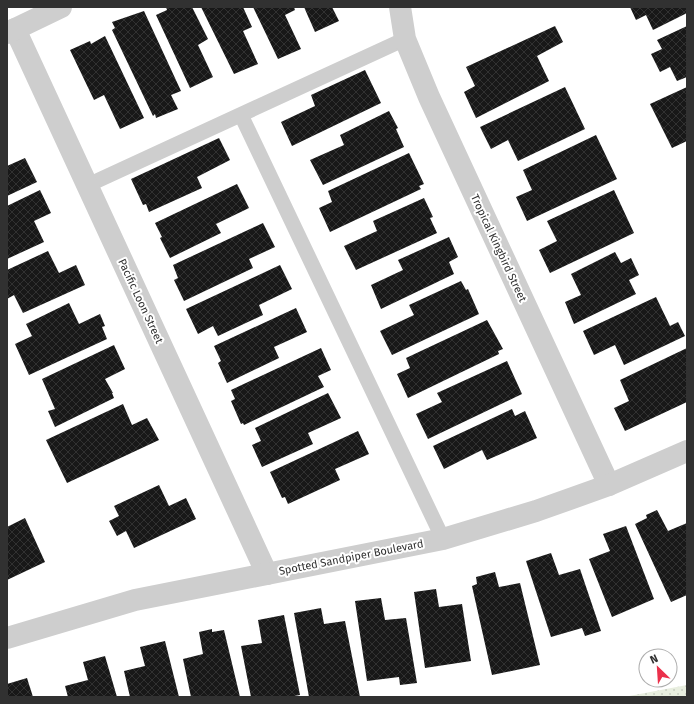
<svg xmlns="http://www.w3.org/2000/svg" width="694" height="704" font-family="'Fira Sans',sans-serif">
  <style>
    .park { fill: url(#park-dots) }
    .building { fill: url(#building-cross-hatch) }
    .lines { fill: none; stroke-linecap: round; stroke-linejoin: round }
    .lane { stroke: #cecece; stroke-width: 15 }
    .street { stroke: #cecece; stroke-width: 22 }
    .labels { text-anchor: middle; stroke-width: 4; stroke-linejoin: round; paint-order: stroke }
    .street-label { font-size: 11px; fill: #313131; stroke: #fff }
  </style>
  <defs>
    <pattern id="park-dots" width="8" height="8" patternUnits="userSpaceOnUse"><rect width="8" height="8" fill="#e8eedf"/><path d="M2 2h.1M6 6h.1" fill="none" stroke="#c7cdc0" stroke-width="1.8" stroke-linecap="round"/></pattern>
    <pattern id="building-cross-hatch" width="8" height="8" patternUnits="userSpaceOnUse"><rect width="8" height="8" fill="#181818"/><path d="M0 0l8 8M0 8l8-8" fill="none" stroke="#313131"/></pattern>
  </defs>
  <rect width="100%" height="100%" fill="#fff"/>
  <path class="park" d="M687 685V697H622H624Z"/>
  <g class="building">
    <path d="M166 7H192L208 39 198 45 213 77 190 88 156 15 167 10Z"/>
    <path d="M201 7H243L252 27 243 31 258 64 234 74Z"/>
    <path d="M253 7H294L295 10 285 15 301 49 278 59Z"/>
    <path d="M304 7H332L339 21 315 32Z"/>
    <path d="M630 7H687V13L653 30 646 15 636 20Z"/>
    <path d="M144 11 181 91 171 95 178 109 156 118 155 114 153 116 112 30 115 28 112 22Z"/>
    <path d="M555 26 563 42 537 56 549 81 476 118 464 92 475 86 466 67Z"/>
    <path d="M687 26V77L677 81 670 67 660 72 651 54 662 49 657 40Z"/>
    <path d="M105 36 144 118 120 129 104 95 94 100 70 50 90 41 91 44Z"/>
    <path d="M365 70 381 103 292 146 281 122 315 106 311 95Z"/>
    <path d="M565 87 585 129 518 161 508 140 491 149 480 127Z"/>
    <path d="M687 87V141L672 148 650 104Z"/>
    <path d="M389 111 398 128 396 129 404 147 323 185 310 160 344 145 340 135Z"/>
    <path d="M596 135 617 179 527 221 516 197 532 190 523 170Z"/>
    <path d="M219 138 230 160 197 177 202 188 149 212 146 204 143 205 131 179Z"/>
    <path d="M409 153 424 184 419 186 421 189 330 232 319 208 332 202 328 191Z"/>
    <path d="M25 158 37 182 7 196V166Z"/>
    <path d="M237 184 249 208 216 224 221 233 170 258 160 238 162 237 155 223Z"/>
    <path d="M40 190 51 213 34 221 44 242 7 259V206Z"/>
    <path d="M614 190 634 233 550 273 539 250 557 241 547 221Z"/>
    <path d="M424 198 433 217 430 218 437 233 356 270 344 246 377 231 373 221Z"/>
    <path d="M263 223 275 247 249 259 253 268 184 301 174 280 178 278 173 265Z"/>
    <path d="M449 237 458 257 449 262 454 274 381 309 371 285 403 270 398 260Z"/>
    <path d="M48 251 59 273 76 265 85 285 23 313 14 295 7 299V270Z"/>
    <path d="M615 252 621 263 631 258 639 275 629 280 636 294 574 324 565 302 581 295 571 274Z"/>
    <path d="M280 265 292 289 259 305 263 315 218 336 213 326 198 334 186 309Z"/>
    <path d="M461 281 466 290 468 289 479 314 392 355 380 331 414 315 409 305Z"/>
    <path d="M656 297 670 326 678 322 685 336 624 365 615 345 594 355 583 331Z"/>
    <path d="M69 303 79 324 100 314 105 326 102 327 107 339 29 375 15 344 32 336 26 324Z"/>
    <path d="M296 308 307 332 274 347 279 358 227 383 218 363 221 361 214 346Z"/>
    <path d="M487 320 503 349 498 351 499 354 408 398 397 374 410 368 406 358Z"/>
    <path d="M114 345 125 369 105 379 113 393H112L114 398 55 427 48 411 55 409 42 379Z"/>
    <path d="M321 348 331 370 318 376 324 387 244 425 243 423 241 424 231 401 235 399 231 390Z"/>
    <path d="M687 348V402L625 431 614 408 629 401 620 380Z"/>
    <path d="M507 361 522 394 428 439 416 414 442 402 437 393Z"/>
    <path d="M328 393 341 418 308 433 313 444 262 467 252 445 261 441 255 428Z"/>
    <path d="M123 404 132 425 147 418 159 440 67 483 46 440Z"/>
    <path d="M512 409 515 416 525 411 537 438 487 460 482 450 444 469 433 446Z"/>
    <path d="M358 431 369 454 335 469 340 480 288 504 285 497 282 498 270 472Z"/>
    <path d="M159 485 169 506 186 498 196 519 134 548 126 531 117 536 109 521 119 516 114 506Z"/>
    <path d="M657 510 668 531 687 523V595L671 602 635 524 647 518 646 515Z"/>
    <path d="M25 518 45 562 7 580V527Z"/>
    <path d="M626 526 654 599 612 617 589 559 610 551 603 534Z"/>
    <path d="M551 553 559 575 580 569 601 631 585 636 582 628 551 637 526 561Z"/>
    <path d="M495 572 499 587 520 583 540 665 492 675 472 586 477 584 476 577Z"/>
    <path d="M436 589 439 607 462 604 471 661 425 668 414 592Z"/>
    <path d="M381 598 385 620 406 618 417 683 400 685 399 677 367 681 355 601Z"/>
    <path d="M321 608 324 624 345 621 360 697H309L294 613Z"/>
    <path d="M284 615 300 695 289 697H251L241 646 262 643 258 620Z"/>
    <path d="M212 629V632L224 630 240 697H191L183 659 203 654 199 632Z"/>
    <path d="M165 641 179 697H130L124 671 145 666 140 647Z"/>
    <path d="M105 656 117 697H68L65 686 88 680 83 662Z"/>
    <path d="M27 678 33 697H7V684Z"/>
  </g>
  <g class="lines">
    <g class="lane">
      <path d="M241 115 443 539"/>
      <path d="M88 185 405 39"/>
    </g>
    <g class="street">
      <path d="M400 7 405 39 429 97 609 485"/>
      <path d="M15 29 267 574"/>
      <path d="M7 33 61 7"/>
      <path d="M7 638 135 600 443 539 536 511 609 485 687 451"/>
    </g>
  </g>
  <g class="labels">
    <g class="street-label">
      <text transform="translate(499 248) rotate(65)" y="4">Tropical Kingbird Street</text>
      <text transform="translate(141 301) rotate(65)" y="4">Pacific Loon Street</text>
      <text transform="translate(351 557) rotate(-11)" y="4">Spotted Sandpiper Boulevard</text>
    </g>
  </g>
  <rect width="694" height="704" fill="none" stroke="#313131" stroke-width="16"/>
  <g transform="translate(658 668) rotate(335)"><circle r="19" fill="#ffffff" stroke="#adadad"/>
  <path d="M0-3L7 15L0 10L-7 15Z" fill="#eb304b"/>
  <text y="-6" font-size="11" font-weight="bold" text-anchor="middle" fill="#313131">N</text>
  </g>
</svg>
